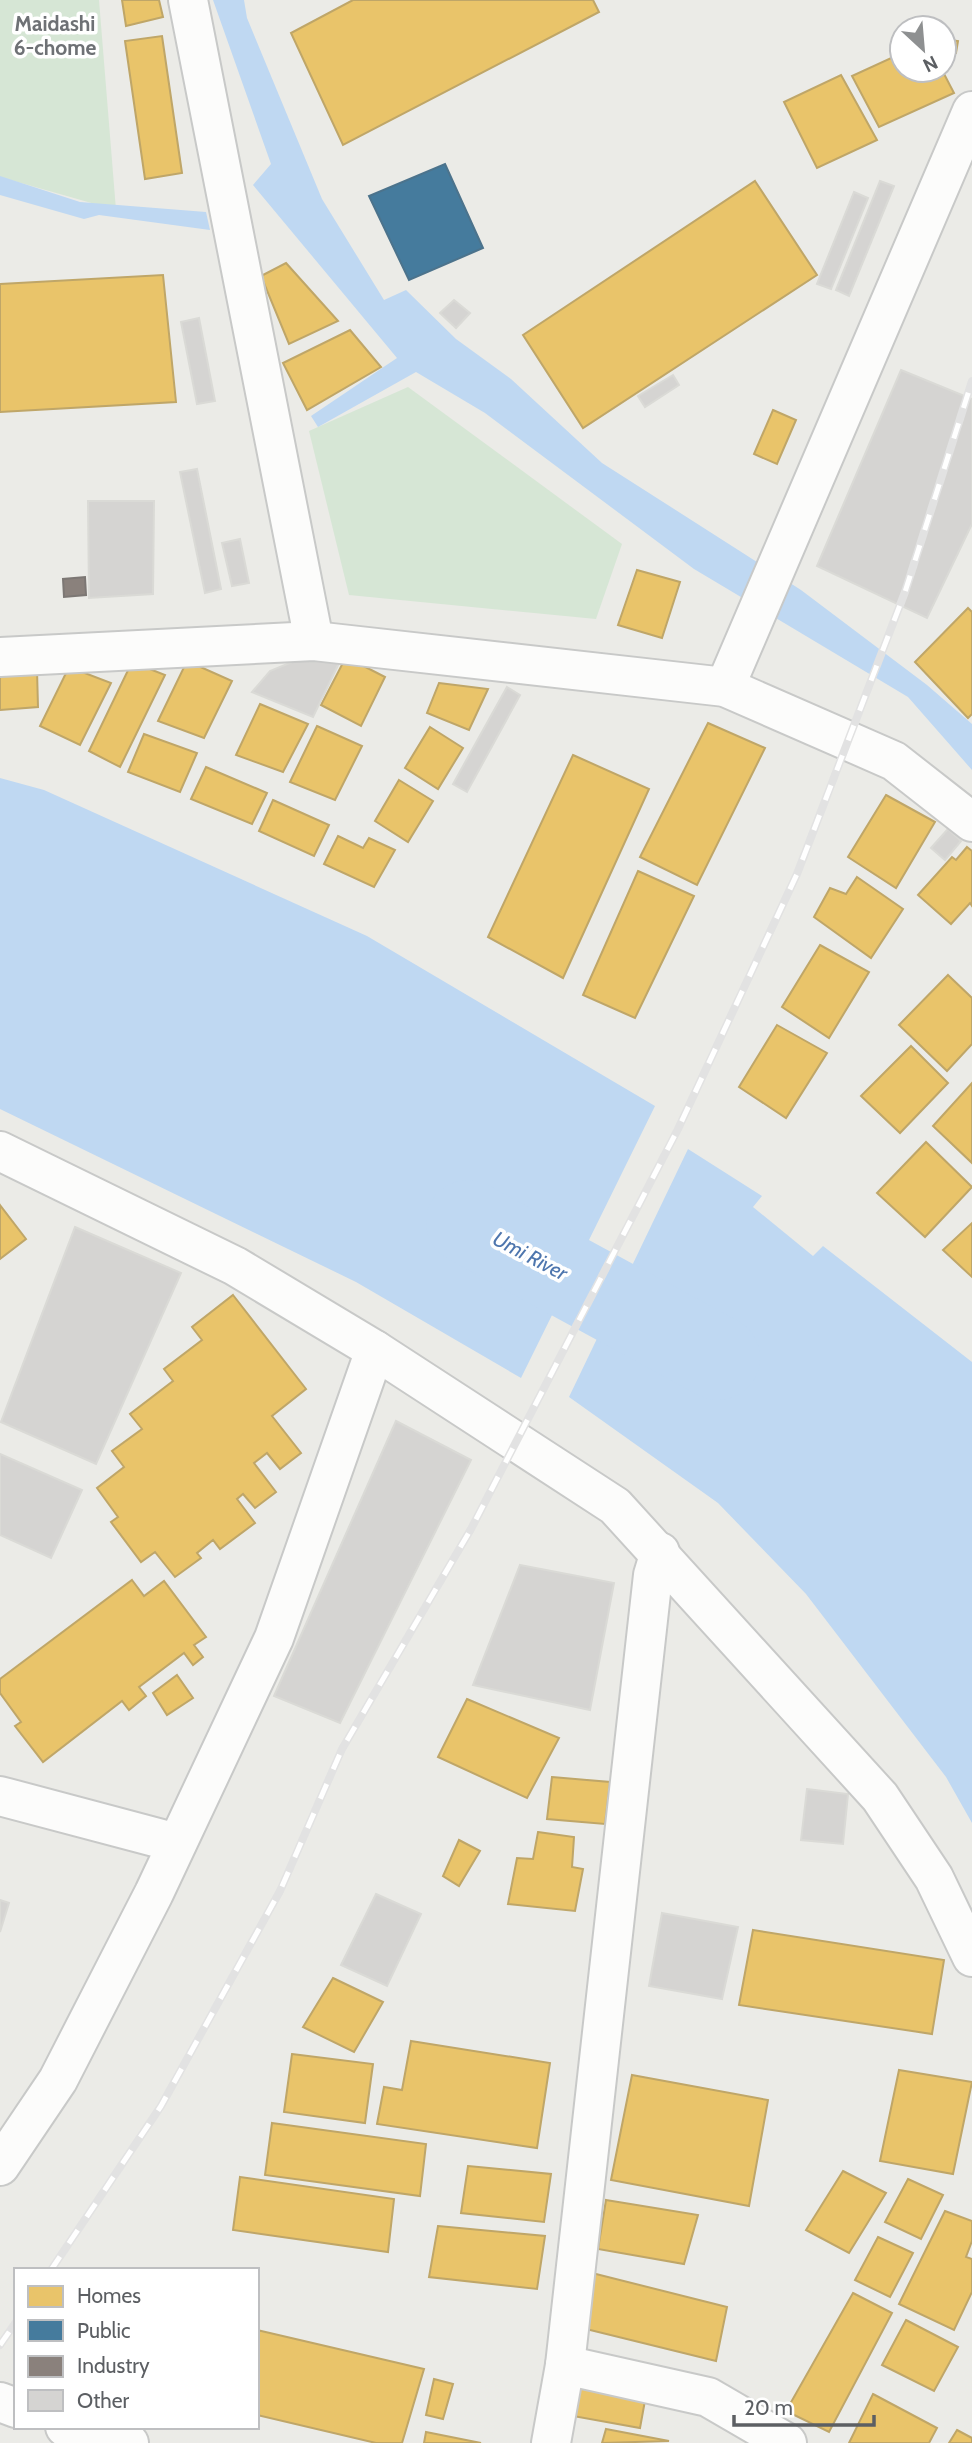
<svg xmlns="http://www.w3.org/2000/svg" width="972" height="2443" font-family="Cabin,sans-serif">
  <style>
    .green { fill: #d6e6d5 }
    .water { fill: #bfd8f2 }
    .homes { fill: #e9c46a; stroke: #bfa668; stroke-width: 2 }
    .public { fill: #457b9d; stroke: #4c738c; stroke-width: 2 }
    .industry { fill: #8a817c; stroke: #7c7774; stroke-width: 2 }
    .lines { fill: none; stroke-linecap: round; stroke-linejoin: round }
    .river { stroke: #bfd8f2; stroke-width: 84 }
    .building { fill: #d5d4d2; stroke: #dadad6; stroke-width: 2 }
    .minor-casing { stroke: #c8c9c8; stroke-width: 42 }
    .minor { stroke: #fcfcfb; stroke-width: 38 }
    .rail-casing { stroke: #e2e2e2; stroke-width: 8 }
    .rail { stroke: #fff; stroke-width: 5; stroke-dasharray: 16; stroke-linecap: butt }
    .labels { text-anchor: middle; stroke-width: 7; stroke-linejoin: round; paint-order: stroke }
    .neighbourhood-label { font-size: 21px; font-weight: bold; fill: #6e7175; stroke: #fff }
    .water-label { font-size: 21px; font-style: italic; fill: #4e76ae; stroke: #fff }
  </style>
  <rect width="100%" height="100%" fill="#ebebe7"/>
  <g class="green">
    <path d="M0 0H99L116 210 0 177Z"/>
    <path d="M408 387 622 544 596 619 349 595 309 431Z"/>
  </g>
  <g class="water">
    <path d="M213 0H244L247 18 322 199 384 300 406 290 456 339 511 379 602 463 801 590 927 685 972 724V770L908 697 694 569 485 413 416 372 318 427 311 416 397 358 253 185 271 164Z"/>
    <path d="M0 176 80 202 206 212 210 230 99 215 84 219 0 195Z"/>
    <path d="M0 778 44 790 367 936 655 1106 521 1378 356 1282 0 1109Z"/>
    <path d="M688 1149 762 1196 753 1207 813 1256 823 1246 972 1362V1823L946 1777 806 1594 718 1503 569 1397Z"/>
  </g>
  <g class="homes">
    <path d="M122 0H159L163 17 126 26Z"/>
    <path d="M353 0H593L599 12 343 145 291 33Z"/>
    <path d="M162 36 182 173 145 179 125 41Z"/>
    <path d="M944 39 958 41 956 53 944 52Z"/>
    <path d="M902 53V70H942L954 93 879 127 852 76Z"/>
    <path d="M841 75 877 140 817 168 784 102Z"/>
    <path d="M755 181 817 275 583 428 523 335Z"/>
    <path d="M286 263 338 321 289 344 261 276Z"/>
    <path d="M163 275 176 402 0 412V284Z"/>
    <path d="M350 330 381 367 307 410 283 363Z"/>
    <path d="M773 410 796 420 777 464 754 454Z"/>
    <path d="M637 570 680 582 662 638 618 625Z"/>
    <path d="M968 608 972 612V714L968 718 915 662Z"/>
    <path d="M346 657 385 677 361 726 321 705Z"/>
    <path d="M187 661 232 681 204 738 158 721Z"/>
    <path d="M132 662 165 675 120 767 89 751Z"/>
    <path d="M69 667 111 683 80 745 40 726Z"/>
    <path d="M37 670 38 707 0 710V672Z"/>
    <path d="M439 683 488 689 469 730 427 713Z"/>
    <path d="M260 704 308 724 283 772 236 755Z"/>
    <path d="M708 723 765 748 697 885 640 857Z"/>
    <path d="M317 726 362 746 335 800 290 782Z"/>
    <path d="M430 727 463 748 438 789 405 768Z"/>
    <path d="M144 734 197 753 180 792 128 772Z"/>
    <path d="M573 755 649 789 563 978 488 937Z"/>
    <path d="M206 767 267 793 252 824 191 799Z"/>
    <path d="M399 780 433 801 408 842 375 821Z"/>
    <path d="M886 795 935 822 896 888 848 857Z"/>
    <path d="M273 800 329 825 314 856 259 831Z"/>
    <path d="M338 836 363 848 369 838 395 850 374 887 324 864Z"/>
    <path d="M967 847 972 851V906L970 903 951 924 918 895 952 857 956 860Z"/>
    <path d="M638 871 694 896 635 1018 583 995Z"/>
    <path d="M857 877 903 909 871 958 814 917 830 888 846 894Z"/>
    <path d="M820 945 869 972 829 1038 782 1007Z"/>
    <path d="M948 975 972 998V1044L947 1071 899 1025Z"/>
    <path d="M777 1025 827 1053 786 1118 739 1087Z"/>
    <path d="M911 1046 948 1083 900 1133 861 1096Z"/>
    <path d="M972 1083V1163L933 1126Z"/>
    <path d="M926 1142 972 1187 925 1237 877 1193Z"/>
    <path d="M0 1205 26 1239 0 1259Z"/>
    <path d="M972 1223V1277L943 1250Z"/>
    <path d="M233 1295 306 1389 272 1416 301 1453 280 1469 267 1453 254 1463 276 1492 255 1508 243 1494 237 1499 255 1523 220 1549 213 1540 197 1553 201 1558 175 1577 155 1552 141 1562 111 1522 118 1517 97 1488 124 1467 112 1451 142 1429 130 1414 173 1381 164 1369 202 1340 192 1327Z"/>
    <path d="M132 1580 144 1596 164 1581 206 1637 194 1645 203 1657 193 1665 184 1653 139 1687 146 1696 129 1710 122 1701 43 1762 15 1726 21 1722 0 1693V1679Z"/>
    <path d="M177 1675 193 1698 167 1715 153 1693Z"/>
    <path d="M467 1699 559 1738 527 1798 438 1757Z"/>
    <path d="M552 1777 610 1782 605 1824 547 1819Z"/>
    <path d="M538 1832 574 1837 572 1867 583 1869 575 1911 508 1904 517 1858 533 1859Z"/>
    <path d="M459 1840 480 1851 459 1886 443 1876Z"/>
    <path d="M753 1930 944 1960 932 2034 739 2005Z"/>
    <path d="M333 1978 383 2002 354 2052 303 2027Z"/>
    <path d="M411 2041 550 2063 537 2148 377 2124 384 2087 402 2090Z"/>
    <path d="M292 2054 373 2064 365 2123 284 2112Z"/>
    <path d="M899 2070 972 2082 953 2174 880 2161Z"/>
    <path d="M632 2075 768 2100 749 2206 611 2180Z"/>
    <path d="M272 2123 426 2144 420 2196 265 2175Z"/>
    <path d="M468 2166 551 2174 544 2222 461 2213Z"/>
    <path d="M843 2171 886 2193 849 2253 806 2230Z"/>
    <path d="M240 2177 394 2199 388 2252 233 2230Z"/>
    <path d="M908 2179 943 2195 921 2239 885 2222Z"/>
    <path d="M606 2200 698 2215 684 2264 598 2249Z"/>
    <path d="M945 2211 972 2221V2241L966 2257 972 2259V2292L954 2330 899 2304Z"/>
    <path d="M438 2226 545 2236 537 2289 429 2277Z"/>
    <path d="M878 2237 913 2253 890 2297 855 2280Z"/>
    <path d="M592 2273 727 2307 716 2361 582 2328Z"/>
    <path d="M853 2293 892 2313 829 2432 786 2411Z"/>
    <path d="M906 2320 958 2347 934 2391 882 2365Z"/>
    <path d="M257 2330 424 2369 402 2443H376L257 2415Z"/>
    <path d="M434 2379 453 2384 443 2419 426 2415Z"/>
    <path d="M578 2384 646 2395 640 2428 573 2416Z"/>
    <path d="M873 2394 937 2428 929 2443H849Z"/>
    <path d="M606 2429 669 2441 602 2443Z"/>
    <path d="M957 2430 972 2438V2443H949Z"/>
    <path d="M426 2432 481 2443H424Z"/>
  </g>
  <path class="public" d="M445 164 483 248 409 280 369 196Z"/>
  <path class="industry" d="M85 577 86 595 64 597 63 579Z"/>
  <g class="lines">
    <path class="river" d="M468 1222 718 1358"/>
  </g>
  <g class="building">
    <path d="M880 181 894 186 849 296 836 290Z"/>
    <path d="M854 192 868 198 831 289 817 284Z"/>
    <path d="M454 300 470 313 456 328 440 313Z"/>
    <path d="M199 318 215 401 197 404 181 322Z"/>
    <path d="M901 370 972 399V524L927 618 817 566Z"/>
    <path d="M673 375 679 385 645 407 638 396Z"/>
    <path d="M197 469 221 589 205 593 180 472Z"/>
    <path d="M88 501H154L153 594 89 598Z"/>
    <path d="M240 539 249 583 232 586 222 543Z"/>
    <path d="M304 657 340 661 313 717 252 692 270 671Z"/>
    <path d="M507 687 520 695 467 792 453 784Z"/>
    <path d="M948 829 961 841 945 860 931 848Z"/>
    <path d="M75 1227 181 1273 96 1464 1 1422Z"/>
    <path d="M396 1421 471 1460 340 1723 274 1696Z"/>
    <path d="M0 1454 82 1490 51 1558 0 1535Z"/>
    <path d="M520 1565 614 1583 590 1710 473 1685Z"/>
    <path d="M807 1789 848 1794 843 1844 801 1840Z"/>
    <path d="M376 1894 421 1914 387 1986 341 1965Z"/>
    <path d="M0 1900 9 1903 0 1932Z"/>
    <path d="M662 1913 738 1927 722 1999 649 1986Z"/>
  </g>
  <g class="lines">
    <defs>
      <g id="minor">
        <path d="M188 0 314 641"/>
        <path d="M0 657 314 641 725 687 894 761 972 822"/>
        <path d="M725 687 972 111"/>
        <path d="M0 1151 235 1266 375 1350 274 1638 154 1893 58 2080 0 2166"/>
        <path d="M375 1350 615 1506 880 1797 934 1878 972 1957"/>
        <path d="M0 1796 177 1843"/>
        <path d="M565 2365 708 2397 787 2443"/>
        <path d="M0 2402 16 2408"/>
        <path d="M65 2427 129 2443"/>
        <path d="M551 2443 565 2365 653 1575 660 1552"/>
      </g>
    </defs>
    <use href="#minor" class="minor-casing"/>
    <use href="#minor" class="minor"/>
    <defs>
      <g id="rail">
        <path d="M51 2270 161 2106 280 1891 342 1749 471 1529 678 1129 797 874 905 592 972 381"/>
        <path d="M0 2345 16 2322"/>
      </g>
    </defs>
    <use href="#rail" class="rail-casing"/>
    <use href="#rail" class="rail"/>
  </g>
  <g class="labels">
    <g class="neighbourhood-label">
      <text x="55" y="31">Maidashi<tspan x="55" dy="24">6-chome</tspan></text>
    </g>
    <g class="water-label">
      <text transform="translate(530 1256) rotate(28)" y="7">Umi River</text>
    </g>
  </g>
  <rect x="14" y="2268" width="245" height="161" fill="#ffffff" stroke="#bebfc1" stroke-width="2"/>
  <rect x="28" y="2286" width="35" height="21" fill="#e9c46a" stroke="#bebfc1" stroke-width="2"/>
  <text x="77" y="2303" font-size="21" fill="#5c5f63">Homes</text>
  <rect x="28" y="2320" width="35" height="21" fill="#457b9d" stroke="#bebfc1" stroke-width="2"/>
  <text x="77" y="2338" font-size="21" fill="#5c5f63">Public</text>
  <rect x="28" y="2356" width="35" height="21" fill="#8a817c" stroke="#bebfc1" stroke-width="2"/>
  <text x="77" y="2373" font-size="21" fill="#5c5f63">Industry</text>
  <rect x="28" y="2390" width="35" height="21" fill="#d5d4d2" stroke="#bebfc1" stroke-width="2"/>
  <text x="77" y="2408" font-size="21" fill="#5c5f63">Other</text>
  <g transform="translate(923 49) rotate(154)"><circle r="33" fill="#ffffff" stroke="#bebfc1" stroke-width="2"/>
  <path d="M0-5L12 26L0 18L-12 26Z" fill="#8e9091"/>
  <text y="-10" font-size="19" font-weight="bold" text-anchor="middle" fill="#5c5f63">N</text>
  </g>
  <path d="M734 2415v10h140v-10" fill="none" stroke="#5c5f63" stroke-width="3.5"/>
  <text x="744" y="2415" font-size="21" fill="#5c5f63" stroke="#ffffff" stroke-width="5" paint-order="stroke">20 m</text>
</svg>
